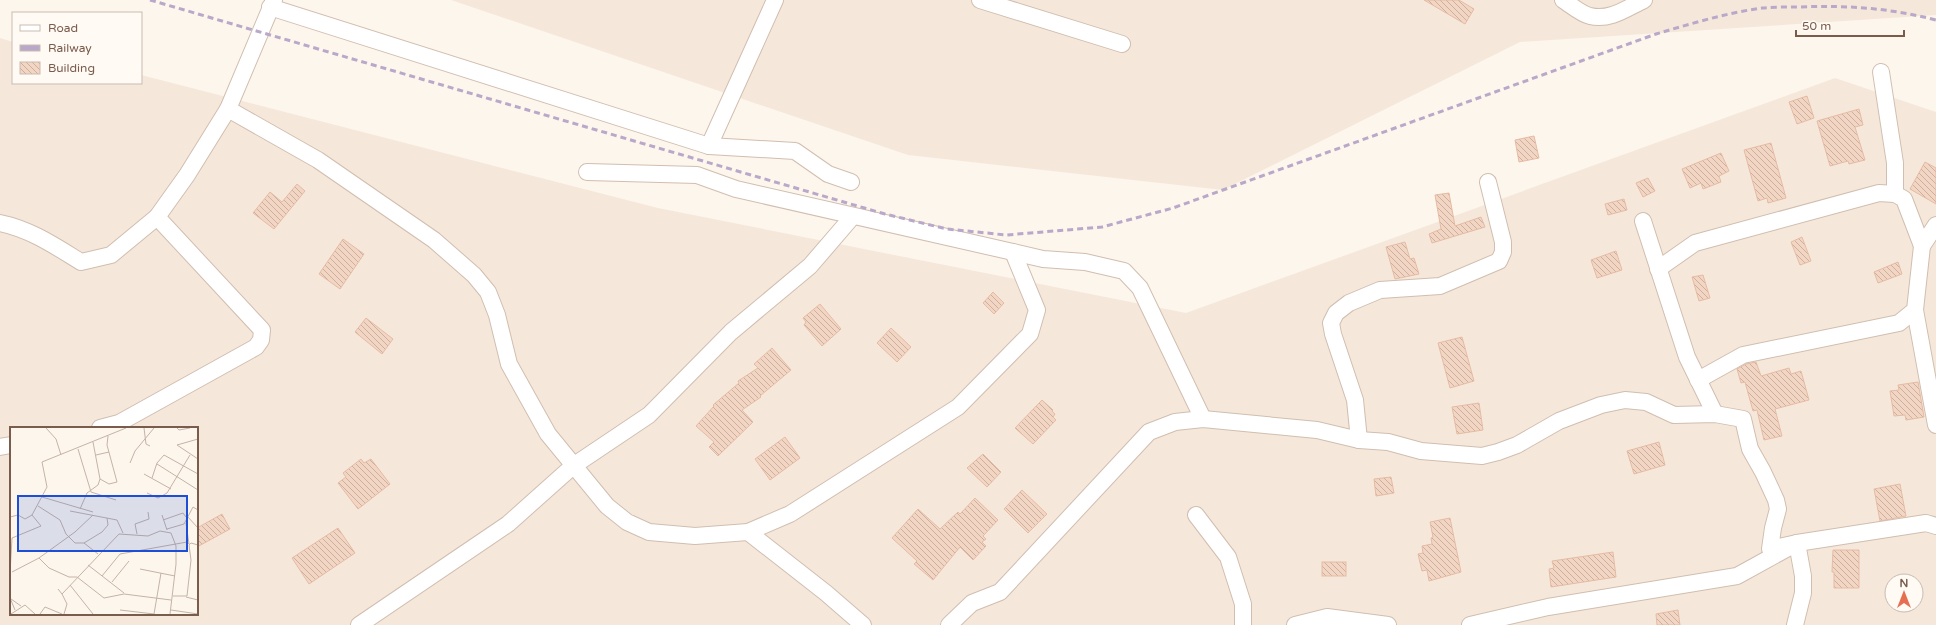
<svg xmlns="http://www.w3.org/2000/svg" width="1936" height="625" font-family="'Varela Round',sans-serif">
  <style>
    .residential { fill: #f5e8da; fill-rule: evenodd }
    .building { fill: url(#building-back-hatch); stroke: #e6bba3 }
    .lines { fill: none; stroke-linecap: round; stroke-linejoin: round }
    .street-casing { stroke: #d1beb0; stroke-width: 18 }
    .street { stroke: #fff; stroke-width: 16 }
    .rail { stroke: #b9a8c9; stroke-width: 3; stroke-dasharray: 6 4; stroke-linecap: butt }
    .inset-road { fill: none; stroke: #c5b3a7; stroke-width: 1 }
    .view { fill: #1d4ed8; fill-opacity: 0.15; stroke: #1d4ed8; stroke-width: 2 }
    .inset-edge { fill: none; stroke: #7a5c4d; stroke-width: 2 }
  </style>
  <defs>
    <pattern id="building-back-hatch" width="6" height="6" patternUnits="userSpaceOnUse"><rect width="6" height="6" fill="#f3d5c3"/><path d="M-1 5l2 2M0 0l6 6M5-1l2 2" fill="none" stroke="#cab0a1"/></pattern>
  </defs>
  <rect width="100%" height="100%" fill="#fdf6ec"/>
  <g class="residential">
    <path d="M451 0H1936V15L1520 42 1223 190 908 155Z"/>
    <path d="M0 38 13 42V83H141V75L658 208 1186 313 1835 78 1936 112V625H0ZM11 428H197V614H11ZM1892 581H1916V605H1892Z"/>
  </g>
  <g class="building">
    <path d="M1424 0H1459L1474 9 1465 24Z"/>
    <path d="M1807 96 1814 118 1797 124 1789 102Z"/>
    <path d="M1859 109 1863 125 1855 127 1865 160 1849 164 1848 161 1830 166 1817 121Z"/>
    <path d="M1534 136 1539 158 1519 162 1515 140Z"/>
    <path d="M1771 143 1786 198 1768 203 1767 198 1758 201 1744 150Z"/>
    <path d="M1721 153 1729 171 1719 176 1721 182 1703 189 1701 183 1690 188 1682 169Z"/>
    <path d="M1925 162 1936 168V204L1910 189Z"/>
    <path d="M1648 178 1655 191 1643 197 1636 183Z"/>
    <path d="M297 184 305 191 274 229 253 213 270 192 282 202Z"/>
    <path d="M1449 193 1455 226 1481 217 1485 227 1432 243 1429 234 1441 229 1435 195Z"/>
    <path d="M1624 199 1627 210 1608 215 1605 204Z"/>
    <path d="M1802 237 1811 261 1800 265 1791 242Z"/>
    <path d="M343 239 364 254 340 289 319 274Z"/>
    <path d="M1405 242 1410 259 1414 258 1419 274 1395 279 1386 247Z"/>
    <path d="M1616 251 1622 270 1597 278 1591 260Z"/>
    <path d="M1898 262 1902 274 1878 283 1874 272Z"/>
    <path d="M1703 275 1710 298 1699 301 1692 277Z"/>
    <path d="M993 292 1004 303 994 314 983 303Z"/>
    <path d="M820 304 841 329 822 346 804 325 806 322 803 318Z"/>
    <path d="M366 318 393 339 382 354 355 332Z"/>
    <path d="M891 328 911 347 897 362 877 343Z"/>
    <path d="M1462 337 1474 381 1450 388 1438 343Z"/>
    <path d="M772 348 791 370 760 396 761 397 742 410 753 422 718 456 709 447 714 442 696 426 714 406 713 405 739 383 738 381 758 368 754 364Z"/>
    <path d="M1756 362 1761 376 1789 368 1791 374 1801 371 1809 400 1775 409 1782 436 1764 440 1757 410 1753 411 1745 382 1741 383 1737 369 1746 364Z"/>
    <path d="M1918 382 1924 417 1906 420 1905 415 1894 416 1890 391 1899 390 1898 385Z"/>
    <path d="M1042 400 1053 410 1052 411 1055 414 1053 417 1056 420 1033 444 1015 428Z"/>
    <path d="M1479 403 1483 430 1457 434 1452 407Z"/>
    <path d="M785 437 800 458 770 480 755 459Z"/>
    <path d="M1659 442 1665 465 1634 474 1627 451Z"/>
    <path d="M983 454 1001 472 987 487 967 468Z"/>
    <path d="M361 459 364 463 371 459 390 484 358 509 338 483 346 477 343 473Z"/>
    <path d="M1391 477 1394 493 1376 496 1374 479Z"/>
    <path d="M1900 484 1906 516 1880 521 1874 489Z"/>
    <path d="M1022 490 1047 514 1028 533 1004 509Z"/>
    <path d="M975 498 998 520 983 536 986 539 982 542 986 546 973 560 960 547 933 580 914 564 917 561 892 538 918 509 940 529 958 512 960 514Z"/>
    <path d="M222 514 230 529 197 547V528Z"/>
    <path d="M1450 518 1461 572 1429 581 1427 570 1422 571 1418 554 1423 553 1422 546 1432 544 1431 538 1433 537 1430 522Z"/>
    <path d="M338 528 355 553 309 584 292 558Z"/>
    <path d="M1833 550H1859V588H1834V572H1832Z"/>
    <path d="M1613 552 1616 577 1551 587 1549 569 1554 568 1552 561Z"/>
    <rect x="1322" y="562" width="24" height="14"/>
    <path d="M1678 610 1680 625H1657L1656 614Z"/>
  </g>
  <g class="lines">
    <defs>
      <g id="street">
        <path d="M980 0 1122 44"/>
        <path d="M1563 0C1571 5 1581 14 1590 16 1610 21 1627 8 1644 0"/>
        <path d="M270 7 709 146 795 151 828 174 851 182"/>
        <path d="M1881 72 1895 163V194"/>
        <path d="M228 109 318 160 434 240 474 275 488 292 497 315 509 364 548 434 607 506 627 522 649 532 695 536 748 532 790 514 958 407 1030 334 1037 310 1013 252"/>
        <path d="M709 146 775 0"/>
        <path d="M587 172 697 175 736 189 1013 252 1043 259 1085 262 1124 271 1140 288 1203 419"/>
        <path d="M1643 221 1687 357 1715 414"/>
        <path d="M0 223C30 229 55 246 81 262L111 255 157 217"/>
        <path d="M1658 269 1695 243 1879 193 1895 194 1904 199 1922 246"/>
        <path d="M1915 310 1936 425"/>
        <path d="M1698 380 1743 355 1899 323 1915 310 1922 246 1936 225"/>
        <path d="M100 428 119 423 256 347 261 340 262 330 157 217 187 175 228 109 274 0"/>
        <path d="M1359 440 1355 400 1333 334 1331 323 1336 313 1349 303 1380 290 1440 286 1499 261 1503 252V242L1488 182"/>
        <path d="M0 447 11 445"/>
        <path d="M1196 515 1228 557 1243 604V625"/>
        <path d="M748 532 826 593 863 625"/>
        <path d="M359 625 508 524 573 466 649 415 731 332 810 266 853 216"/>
        <path d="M949 625 972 603 1000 592 1149 432 1175 422 1203 419 1317 430 1359 440 1388 442 1421 451 1482 456 1498 452 1517 445 1559 421 1601 405 1625 400 1646 402 1674 415 1715 414 1743 419 1750 449 1763 472 1776 500 1778 509 1773 528 1770 549 1797 543 1803 576V593L1795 625"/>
        <path d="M1295 625 1327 617 1388 625"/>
        <path d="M1470 625 1548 607 1737 576 1797 543 1926 523 1936 526"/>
      </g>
    </defs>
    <use href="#street" class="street-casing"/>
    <use href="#street" class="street"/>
    <path class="rail" d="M150 0 885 214 947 229 1006 235 1102 227 1173 208 1656 34C1690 24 1726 13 1762 8 1773 7 1786 7 1798 7 1847 5 1889 8 1936 20"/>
  </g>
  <g transform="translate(10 427)">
    <rect width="188" height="188" fill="#fdf6ec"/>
    <path class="inset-road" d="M36 1 46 12 51 28M134 1 136 17 140 19M167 1 169 3 180 1M188 12 167 18 188 32M68 22 81 65 106 73M86 28 99 25M120 36 125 24 144 1M147 37 188 63M134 47 161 62M142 51 147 36 154 28 188 47M90 52 99 57 107 55 97 18 98 9M137 66 148 71 157 66 180 28M32 70 83 85M28 79 50 93 56 107 65 116H74L92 105 98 98 97 91M70 82 77 66 88 58 90 52 83 15M60 84 107 93 113 106M152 88 157 103M177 89 188 101M0 90 8 88 15 92 22 88M153 93 173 86 176 90M157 102 174 97 183 80 188 83M127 107 125 97 139 92 138 85M74 116 88 127M29 131 65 105 83 88M78 138 114 166M130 142 165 149M2 145 29 131 39 141 59 150H67M0 146 2 111 31 99 22 88 37 60 32 35 116 1M92 149 110 127 177 115 179 117 176 96M67 150 94 171 114 167 161 173M102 155 119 134M60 158 83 187M48 162 52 167 109 107 138 109 150 104 161 106 166 119V137L160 187M52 167 57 177 54 187M163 169H177L181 133 179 118 181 116 188 118M176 170 188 173M0 171 5 183M1 172 11 179M110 183 144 187 151 146M161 183 188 187M1 187 15 178 25 187M30 187 35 180 52 187"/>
    <path class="view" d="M8 69H177V124H8Z"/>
    <rect width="188" height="188" class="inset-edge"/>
  </g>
  <rect x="12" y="12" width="130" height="72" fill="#fffaf3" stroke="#cabbb1"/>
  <rect x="20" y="25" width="20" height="6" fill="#ffffff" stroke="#cabbb1"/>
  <text x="48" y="32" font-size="12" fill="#7a5c4d">Road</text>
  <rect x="20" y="45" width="20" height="6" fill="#b9a8c9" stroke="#cabbb1"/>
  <text x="48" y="52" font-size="12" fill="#7a5c4d">Railway</text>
  <rect x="20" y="62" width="20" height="12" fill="url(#building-back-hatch)" stroke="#cabbb1"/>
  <text x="48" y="72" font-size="12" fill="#7a5c4d">Building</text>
  <g transform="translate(1904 593)"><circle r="19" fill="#fffaf3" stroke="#cabbb1"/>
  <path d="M0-3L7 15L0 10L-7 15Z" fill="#e76f51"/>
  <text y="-6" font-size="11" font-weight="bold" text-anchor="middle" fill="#7a5c4d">N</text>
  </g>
  <path d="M1796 30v6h108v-6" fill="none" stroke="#7a5c4d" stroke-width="2"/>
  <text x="1802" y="30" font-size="12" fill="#7a5c4d" stroke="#fffaf3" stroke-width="3" paint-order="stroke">50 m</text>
</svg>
